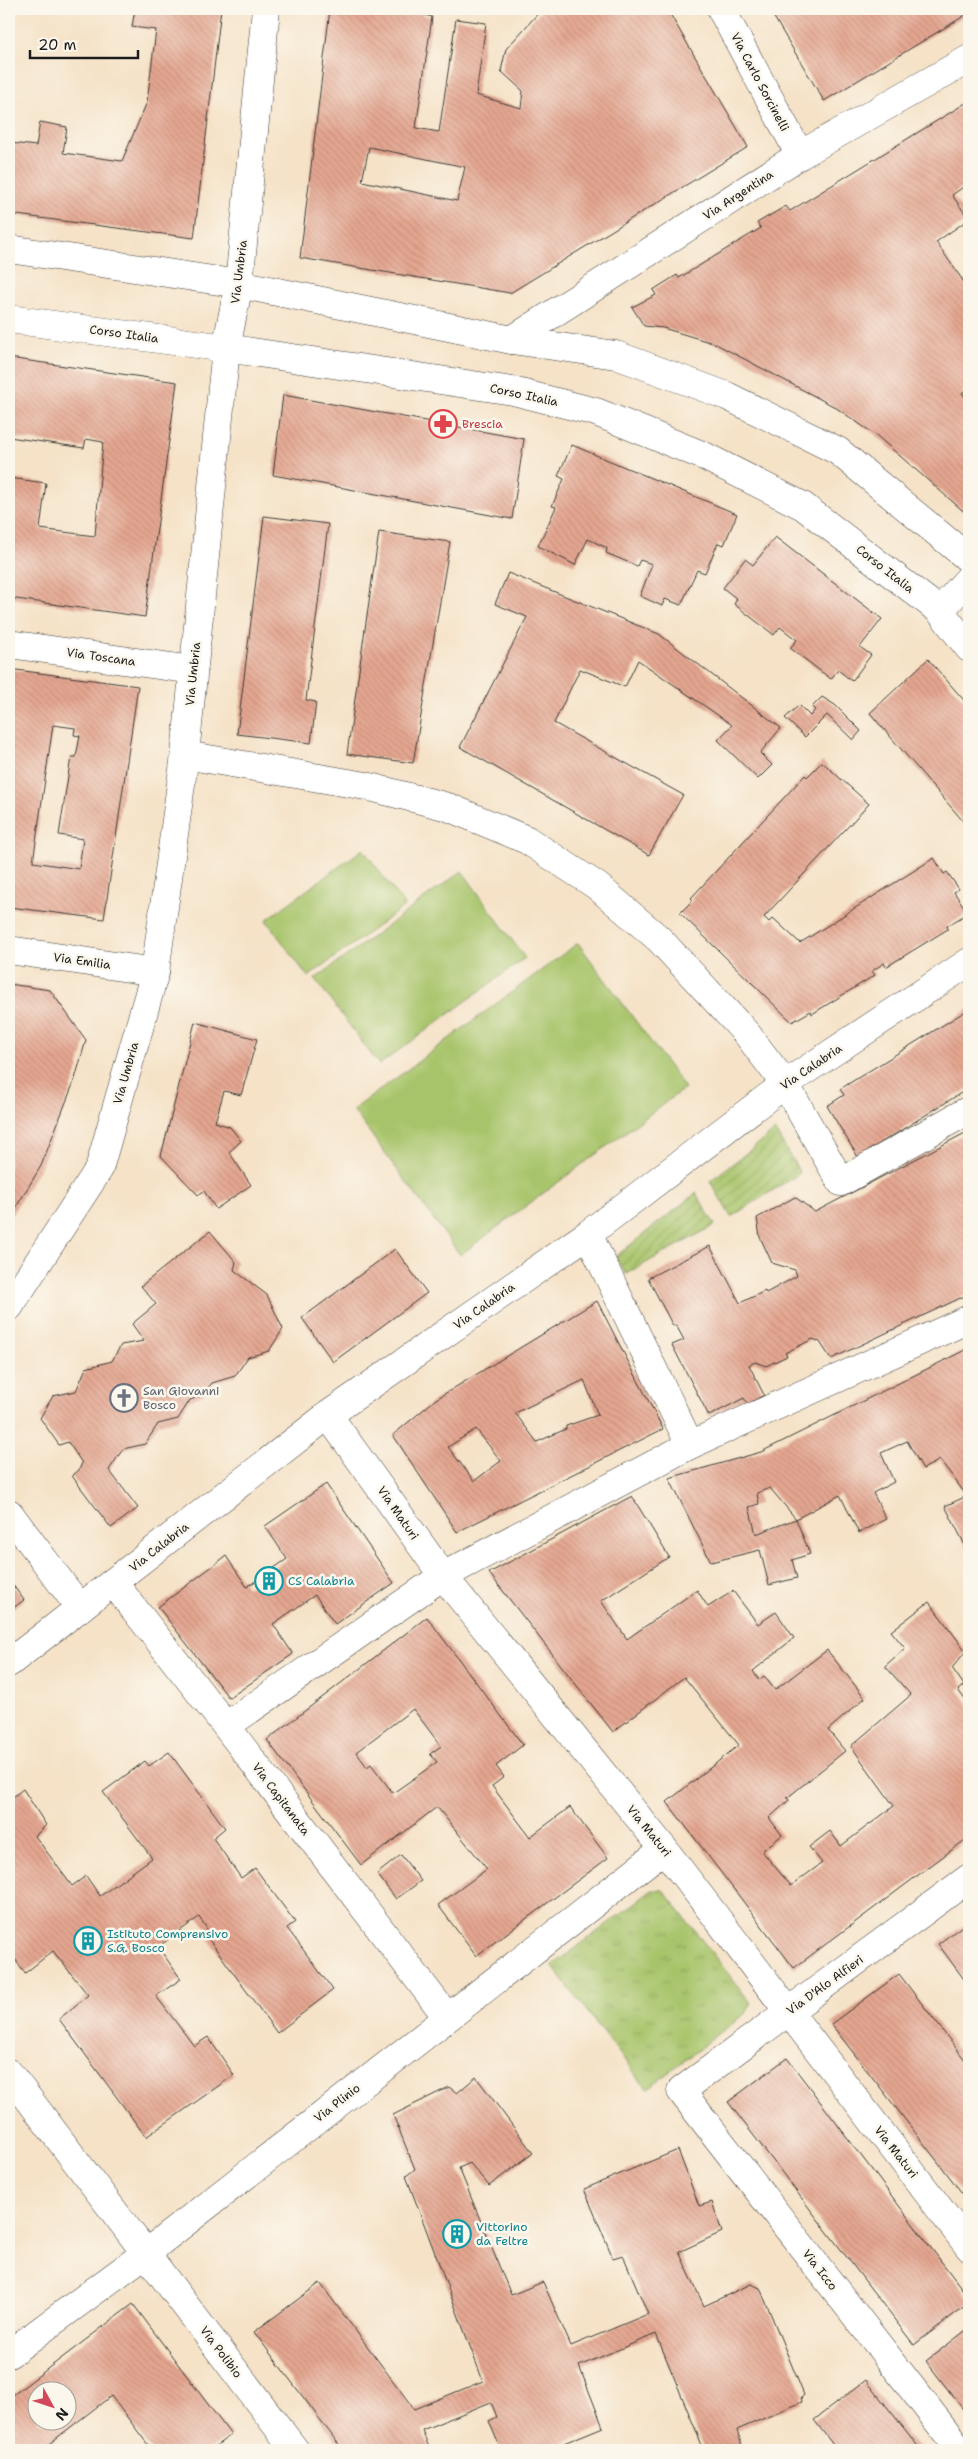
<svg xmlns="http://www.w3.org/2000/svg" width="978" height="2459" font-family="'Shantell Sans',sans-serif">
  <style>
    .park { fill: url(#park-tufts); stroke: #627044 }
    .garden { fill: url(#garden-furrows); stroke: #627044 }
    .pitch { fill: #a8c46b; stroke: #627044 }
    .building { fill: url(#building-back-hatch); fill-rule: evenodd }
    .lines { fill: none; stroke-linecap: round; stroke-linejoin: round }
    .minor-casing { stroke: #3d3a36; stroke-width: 29 }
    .tertiary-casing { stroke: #3d3a36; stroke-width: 29 }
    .minor { stroke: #fff; stroke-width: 28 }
    .tertiary { stroke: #fff; stroke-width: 28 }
    .labels { text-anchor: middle; stroke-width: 5; stroke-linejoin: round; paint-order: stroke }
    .street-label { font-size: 12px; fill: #1c1c1c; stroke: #fbf7ec }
    .health-label { font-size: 12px; fill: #be3a42; stroke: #fbf7ec; text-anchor: start }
    .worship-label { font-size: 12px; fill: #5b616d; stroke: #fbf7ec; text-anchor: start }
    .culture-label { font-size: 12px; fill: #0d838f; stroke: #fbf7ec; text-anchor: start }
  </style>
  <defs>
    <pattern id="park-tufts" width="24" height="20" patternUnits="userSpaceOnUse" patternTransform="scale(1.25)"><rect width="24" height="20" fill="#a8c46b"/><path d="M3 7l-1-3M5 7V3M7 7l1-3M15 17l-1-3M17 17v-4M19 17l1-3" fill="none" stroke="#90a85c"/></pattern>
    <pattern id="garden-furrows" width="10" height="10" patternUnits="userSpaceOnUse" patternTransform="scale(1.25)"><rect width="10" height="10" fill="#a8c46b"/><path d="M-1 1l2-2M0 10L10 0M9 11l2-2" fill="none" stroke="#90a85c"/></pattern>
    <pattern id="building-back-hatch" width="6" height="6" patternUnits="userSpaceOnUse" patternTransform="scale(1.25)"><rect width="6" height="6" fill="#e4a690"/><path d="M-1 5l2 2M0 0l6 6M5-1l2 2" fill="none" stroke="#c38e7c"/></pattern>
  </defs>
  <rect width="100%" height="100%" fill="#fbf7ec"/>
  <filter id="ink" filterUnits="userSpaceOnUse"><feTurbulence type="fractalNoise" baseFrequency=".02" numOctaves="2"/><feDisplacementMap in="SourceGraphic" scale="10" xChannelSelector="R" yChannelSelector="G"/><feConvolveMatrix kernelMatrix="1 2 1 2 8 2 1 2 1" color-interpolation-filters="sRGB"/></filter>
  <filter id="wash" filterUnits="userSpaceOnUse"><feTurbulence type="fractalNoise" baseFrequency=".0096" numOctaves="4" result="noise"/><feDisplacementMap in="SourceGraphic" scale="20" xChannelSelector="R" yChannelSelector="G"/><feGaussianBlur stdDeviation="1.12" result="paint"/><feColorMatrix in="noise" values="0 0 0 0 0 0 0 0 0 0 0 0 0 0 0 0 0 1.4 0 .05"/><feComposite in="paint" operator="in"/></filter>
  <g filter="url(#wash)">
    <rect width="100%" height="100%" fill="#f5e2c7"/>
    <path class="park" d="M652 1890H663L751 2003 747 2012 647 2089 552 1966Z"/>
    <g class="garden">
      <path d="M775 1131 800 1173 731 1217 710 1181Z"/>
      <path d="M696 1193 715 1225 626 1274 615 1257Z"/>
    </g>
    <g class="pitch">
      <path d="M363 849 405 906 308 977 266 920Z"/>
      <path d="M462 871 525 958 379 1065 315 979Z"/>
      <path d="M578 943 685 1088 460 1255 353 1110Z"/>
    </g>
    <g id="blocks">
      <g class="building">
        <path d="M135 9H221L194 238 9 214V116L15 118 11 143 36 146 40 122 67 127 63 153 122 161 147 102 156 30 132 27Z"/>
        <path d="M330 9H404L432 17 416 128 439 132 456 19 486 23 476 95 521 108 523 91 501 71 506 49 542 9H667L748 147 510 293 300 258ZM369 147 465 167 457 201 362 181Z"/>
        <path d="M769 9H969V13L824 101Z"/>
        <path d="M969 101V183L952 195 969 219 936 242 964 282 969 278V387L962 393 969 402V516L877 436 835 407 716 344 663 328 644 326 632 307 656 295 653 290 677 275 679 278 761 228 757 223 786 206 790 211Z"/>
        <path d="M9 358 177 382 145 617 9 598V478L46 483 40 529 95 536 103 442 86 439 84 448 9 437Z"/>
        <path d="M283 395 524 439 512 519 273 475Z"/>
        <path d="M572 445 737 514 724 545 718 543 705 573 697 570 681 605 665 599 662 606 640 596 652 564 640 560 637 566 606 553 607 548 588 539 575 565 538 546 556 507 552 506 564 479 558 476Z"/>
        <path d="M264 516 328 524 306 700 316 702 311 743 237 734Z"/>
        <path d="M379 532 450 542 413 763 347 754Z"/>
        <path d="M775 537 882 619 860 647 871 655 852 681 838 670 831 679 790 648 797 640 780 627 774 635 734 604 737 599 723 588 745 559 753 565Z"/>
        <path d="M508 573 659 634 781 728 760 753 772 765 758 779 718 740 732 725 638 660 625 687 580 669 554 723 683 795 649 855 460 747 527 617 495 604Z"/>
        <path d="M928 659 969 706V828L870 713Z"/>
        <path d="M9 669 138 686 104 919 9 907ZM53 725 75 728 74 735 80 736 76 757H71L59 835 83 839 79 869 33 862Z"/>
        <path d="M822 697 835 705 861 731 853 740 827 715 805 737 785 718 799 705 810 716 815 710 812 707Z"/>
        <path d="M822 762 869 804 764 917 769 922 773 918 800 943 934 858 944 874 947 872 959 889 954 892 968 913 947 926 948 929 886 967 884 963 872 971 875 975 812 1014 811 1011 792 1022 680 913 693 900 691 898 805 775 807 777Z"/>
        <path d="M9 984 50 990 86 1040 75 1079 41 1166 9 1219Z"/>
        <path d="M969 1009V1088L858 1157 827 1106 844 1095 840 1089Z"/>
        <path d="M195 1022 257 1039 241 1095 224 1091 215 1122 230 1127 241 1141 229 1152 251 1185 216 1209 204 1191 198 1195 161 1156Z"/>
        <path d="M969 1131V1294L831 1359 820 1342 813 1339 785 1353 787 1356 766 1366 755 1362 749 1365 764 1395 748 1404 744 1398 709 1416 672 1345 684 1340 676 1325 673 1326 648 1278 710 1246 740 1303 765 1291 766 1293 797 1276 795 1270 772 1263 760 1237 757 1218 795 1197 815 1212Z"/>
        <path d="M210 1231 236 1262 234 1270 267 1295 283 1329 269 1351 248 1357 235 1376 212 1383 203 1395 190 1400 178 1419 158 1424 145 1444 123 1449 109 1470 138 1508 111 1528 72 1476 79 1470 82 1463 68 1442 59 1445 40 1418 53 1396 76 1391 86 1368 112 1361 121 1345 144 1341 132 1324 156 1304 141 1286Z"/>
        <path d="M395 1249 427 1293 333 1362 302 1318Z"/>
        <path d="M597 1301 663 1429 457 1532 393 1435 436 1399ZM584 1380 598 1415 566 1426V1429L537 1442 515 1413ZM476 1429 501 1461 474 1481 448 1447Z"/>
        <path d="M969 1348V1495L967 1496 940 1460 923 1469 907 1441 881 1453 894 1482 873 1493 886 1519 859 1533 840 1495 796 1519 770 1488 757 1493 759 1504 749 1507 756 1534 796 1519 810 1554 792 1560 797 1578 769 1585 760 1550 711 1562 669 1478 761 1452Z"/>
        <path d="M326 1484 394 1583 335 1624 315 1595 273 1624 293 1654 229 1698 158 1607 226 1556 247 1587 287 1559 265 1526Z"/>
        <path d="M632 1496 669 1557 601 1601 627 1639 697 1590 708 1607 733 1591 758 1624 776 1612 794 1638 753 1671 759 1680 764 1676 775 1690 827 1650 865 1698 828 1730 845 1751 787 1798 789 1800 769 1818 782 1835 762 1851 791 1886 822 1863 809 1847 830 1831 841 1846 894 1806 851 1746 911 1695 885 1666 905 1648 891 1631 929 1602 966 1651 952 1668 964 1685 958 1690 969 1705V1837L794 1968 667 1802 739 1745 684 1677 613 1732 489 1573Z"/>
        <path d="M967 1496 969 1501V1553L945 1506Z"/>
        <path d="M9 1580 24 1600 9 1611Z"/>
        <path d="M427 1617 523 1745 496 1766 504 1777 492 1786 530 1837 570 1807 608 1858 476 1956 438 1905 487 1869 437 1807 361 1865 267 1740ZM413 1709 441 1746 430 1754 437 1762 393 1793 371 1764 367 1767 356 1752Z"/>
        <path d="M169 1752 225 1828 213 1838 241 1878 255 1868 295 1922 287 1928 333 1990 277 2033 205 1934 209 1932 199 1917 158 1947 181 1979 156 1996 194 2046 208 2037 234 2075 146 2137 59 2019 88 1995 53 1951 25 1973 9 1951V1800L23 1789 46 1825 35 1836 72 1886 86 1876 100 1896 152 1858 103 1792 145 1761 149 1766Z"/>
        <path d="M401 1855 421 1881 396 1899 377 1874Z"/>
        <path d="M969 1921V1986L938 1944Z"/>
        <path d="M899 1974 969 2065V2202L831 2024Z"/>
        <path d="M787 2058 969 2298V2303L914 2345 728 2102Z"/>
        <path d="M476 2077 533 2153 489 2186 470 2163 459 2168 511 2295 543 2282 571 2346 648 2314 623 2255 613 2258 584 2189 678 2150 699 2206 712 2202 722 2232 679 2252 704 2306 751 2284 760 2288 804 2395 801 2398 802 2402 737 2430 743 2449 704 2450 656 2334 579 2366 603 2427 559 2445 561 2450H501L489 2421 497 2417 491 2402 422 2430 430 2450H343L254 2332 320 2283 414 2409 483 2381 406 2176 415 2169 393 2115 449 2087 457 2093Z"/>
        <path d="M133 2304 231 2435 210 2450H152L111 2396 41 2450H9V2398ZM38 2392H68V2422H38Z"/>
        <path d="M969 2328V2417L926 2361Z"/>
        <path d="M866 2380 921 2450H837L814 2420Z"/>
      </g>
    </g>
  </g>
  <g filter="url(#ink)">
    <use href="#blocks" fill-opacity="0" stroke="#3d3a36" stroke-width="1"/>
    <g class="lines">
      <defs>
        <g id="minor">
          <path d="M721 9 800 155"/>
          <path d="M512 340 800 155 969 59"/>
          <path d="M9 644 193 670"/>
          <path d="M185 755 366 786 448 807 527 840 597 886 659 939 747 1034 785 1084 841 1182 969 1110"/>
          <path d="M9 950 155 972"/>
          <path d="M588 1234 690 1445"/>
          <path d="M328 1415 443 1576 664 1849 969 2247"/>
          <path d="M9 1513 80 1608"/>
          <path d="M113 1582 226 1726 447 2017"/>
          <path d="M9 1663 328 1415 588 1234 785 1084 969 962"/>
          <path d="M226 1726 443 1576 690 1445 969 1319"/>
          <path d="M9 2073 295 2450"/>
          <path d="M9 2354 146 2253 664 1849"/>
          <path d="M960 2450 681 2091 969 1878"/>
        </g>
        <g id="tertiary">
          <path d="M9 249 239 284 512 340 616 355 727 396 838 451 969 559"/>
          <path d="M9 319 226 348 513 391 596 412 704 456 803 506 940 611 969 648"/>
          <path d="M940 611 969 578"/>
          <path d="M9 1307 99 1169 155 972 185 755 226 348 239 284 266 9"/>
        </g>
      </defs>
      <use href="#minor" class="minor-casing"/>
      <use href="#tertiary" class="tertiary-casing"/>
      <use href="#minor" class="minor"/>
      <use href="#tertiary" class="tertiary"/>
    </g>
  </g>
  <defs>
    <symbol id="pharmacy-ring" viewBox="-11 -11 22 22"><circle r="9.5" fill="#fbf7ec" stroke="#e0444e" stroke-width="1.5"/><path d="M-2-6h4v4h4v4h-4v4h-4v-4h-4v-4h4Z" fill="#e0444e"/></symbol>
    <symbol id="church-ring" viewBox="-11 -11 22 22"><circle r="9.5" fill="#fbf7ec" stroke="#6b7280" stroke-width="1.5"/><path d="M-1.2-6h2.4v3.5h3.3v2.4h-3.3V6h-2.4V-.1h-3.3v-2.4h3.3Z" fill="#6b7280"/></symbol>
    <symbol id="building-ring" viewBox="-11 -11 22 22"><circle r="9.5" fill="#fbf7ec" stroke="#0f9aa8" stroke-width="1.5"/><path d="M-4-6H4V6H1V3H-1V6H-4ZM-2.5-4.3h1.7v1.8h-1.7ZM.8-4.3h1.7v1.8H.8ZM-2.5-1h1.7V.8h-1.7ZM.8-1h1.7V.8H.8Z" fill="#0f9aa8"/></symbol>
  </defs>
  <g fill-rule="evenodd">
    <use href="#pharmacy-ring" x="427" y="408" width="32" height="32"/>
    <use href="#church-ring" x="108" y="1382" width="32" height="32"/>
    <use href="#building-ring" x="253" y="1565" width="32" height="32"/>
    <use href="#building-ring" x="72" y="1925" width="32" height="32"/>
    <use href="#building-ring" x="441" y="2218" width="32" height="32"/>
  </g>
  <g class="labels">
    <g class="street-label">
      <text transform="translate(760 82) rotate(62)" y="4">Via Carlo Sorcinelli</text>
      <text transform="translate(738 195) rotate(-33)" y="4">Via Argentina</text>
      <text transform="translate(239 272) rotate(-83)" y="4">Via Umbria</text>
      <text transform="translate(124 334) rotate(8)" y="4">Corso Italia</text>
      <text transform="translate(524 395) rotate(12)" y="4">Corso Italia</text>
      <text transform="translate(885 569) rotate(38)" y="4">Corso Italia</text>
      <text transform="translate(101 657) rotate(8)" y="4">Via Toscana</text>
      <text transform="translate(193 674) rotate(-84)" y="4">Via Umbria</text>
      <text transform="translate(82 961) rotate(8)" y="4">Via Emilia</text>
      <text transform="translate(811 1067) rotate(-34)" y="4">Via Calabria</text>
      <text transform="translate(126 1073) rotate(-74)" y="4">Via Umbria</text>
      <text transform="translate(484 1306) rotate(-35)" y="4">Via Calabria</text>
      <text transform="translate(398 1513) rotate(55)" y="4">Via Maturi</text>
      <text transform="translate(159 1547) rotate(-38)" y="4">Via Calabria</text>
      <text transform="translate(281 1799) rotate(53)" y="4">Via Capitanata</text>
      <text transform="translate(649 1831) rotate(51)" y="4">Via Maturi</text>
      <text transform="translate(825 1985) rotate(-36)" y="4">Via D'Alo Alfieri</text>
      <text transform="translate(337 2103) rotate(-38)" y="4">Via Plinio</text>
      <text transform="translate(896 2152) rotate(52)" y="4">Via Maturi</text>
      <text transform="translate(820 2270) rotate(52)" y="4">Via Icco</text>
      <text transform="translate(221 2352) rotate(53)" y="4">Via Polibio</text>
    </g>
    <g class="health-label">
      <text x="462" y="428">Brescia</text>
    </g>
    <g class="worship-label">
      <text x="143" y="1395">San Giovanni<tspan x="143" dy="14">Bosco</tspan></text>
    </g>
    <g class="culture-label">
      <text x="288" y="1585">CS Calabria</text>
      <text x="107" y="1938">Istituto Comprensivo<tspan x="107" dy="14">S.G. Bosco</tspan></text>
      <text x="476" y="2231">Vittorino<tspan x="476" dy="14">da Feltre</tspan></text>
    </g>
  </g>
  <rect width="978" height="2459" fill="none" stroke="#fbf7ec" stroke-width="30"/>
  <g transform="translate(52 2406) rotate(130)"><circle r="24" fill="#fbf7ec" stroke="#a29f99"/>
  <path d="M0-4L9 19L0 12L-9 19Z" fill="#d1495b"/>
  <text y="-8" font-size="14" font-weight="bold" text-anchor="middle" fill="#1c1c1c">N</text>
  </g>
  <path d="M30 50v8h108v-8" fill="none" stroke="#1c1c1c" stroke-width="2.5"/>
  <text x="38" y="50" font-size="15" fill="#1c1c1c" stroke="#fbf7ec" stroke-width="4" paint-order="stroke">20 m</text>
</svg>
